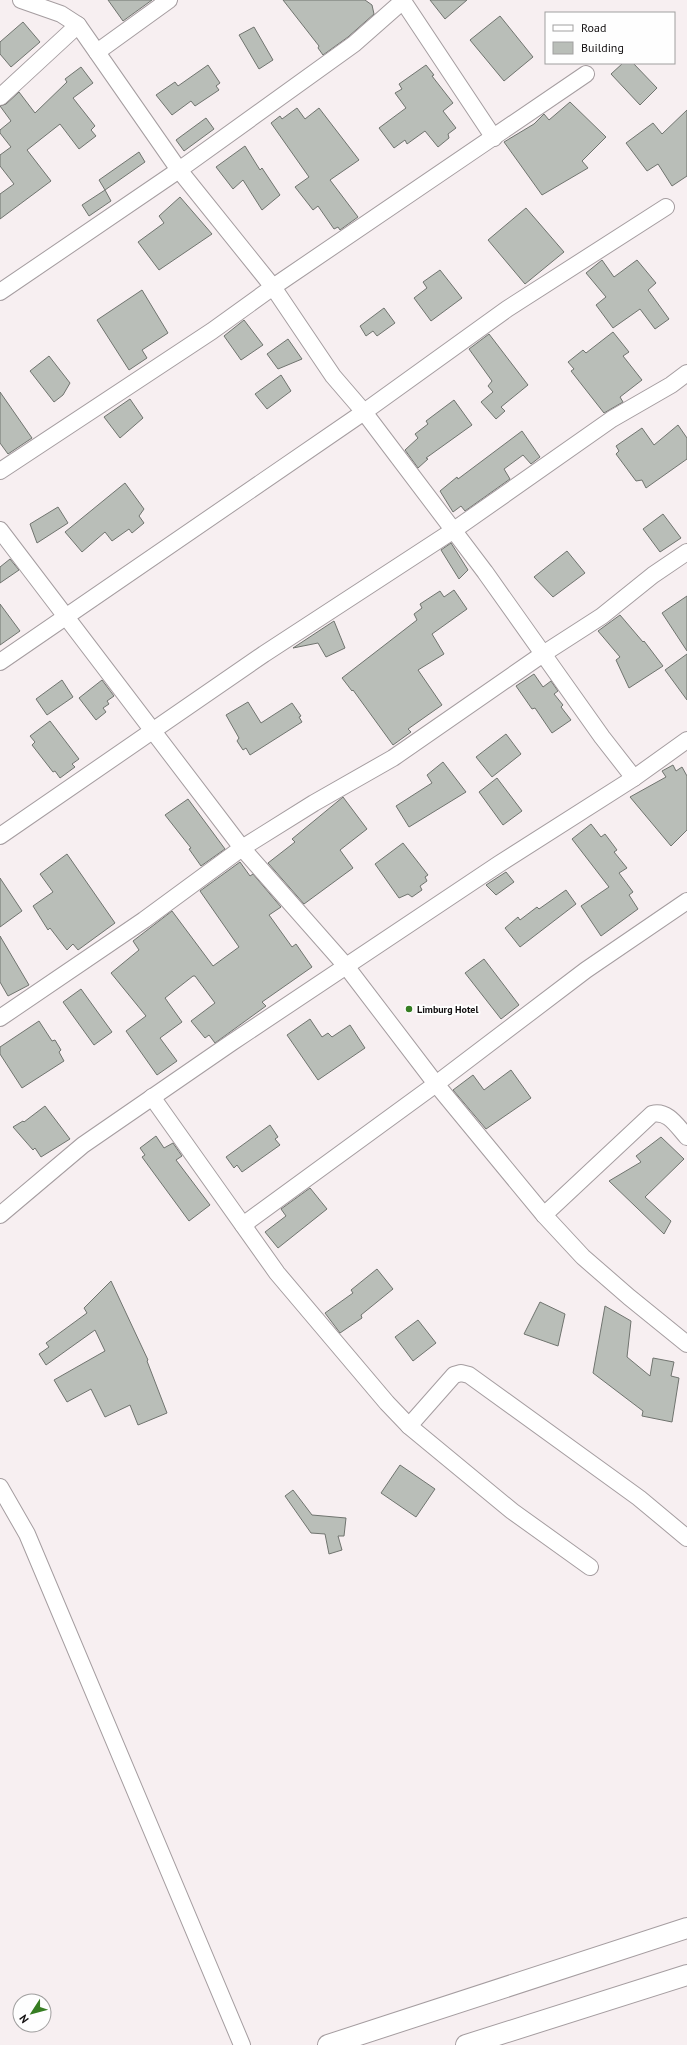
<svg xmlns="http://www.w3.org/2000/svg" width="687" height="2045" font-family="'PT Sans',sans-serif">
  <style>
    .building { fill: #b9beb8; stroke: #70746f }
    .lines { fill: none; stroke-linecap: round; stroke-linejoin: round }
    .minor-casing { stroke: #a59da0; stroke-width: 18 }
    .major-casing { stroke: #a59da0; stroke-width: 22 }
    .minor { stroke: #fff; stroke-width: 16 }
    .major { stroke: #fff; stroke-width: 20 }
    .poi-dot { fill: #367d22; stroke: #fefefe; stroke-width: 1.5 }
    .labels { text-anchor: middle; stroke-width: 4; stroke-linejoin: round; paint-order: stroke }
    .poi-label { font-size: 10px; font-weight: bold; fill: #131011; stroke: #fefefe; text-anchor: start }
  </style>
  <rect width="100%" height="100%" fill="#f7eff1"/>
  <g class="building">
    <path d="M108 0H152L123 21Z"/>
    <path d="M283 0H365L372 5 374 14 348 37 323 55 318 48 319 46Z"/>
    <path d="M430 0H467L445 19Z"/>
    <path d="M500 16 533 57 504 81 470 40Z"/>
    <path d="M23 22 40 42 11 67 0 54V42Z"/>
    <path d="M254 27 273 60 259 69 239 35Z"/>
    <path d="M623 63H633L657 88 640 105 611 74Z"/>
    <path d="M208 65 220 83 216 86 219 90 195 106 191 101 172 115 156 95 175 82 178 86Z"/>
    <path d="M426 65 434 75 432 76 453 103 443 111 456 128 448 134 449 138 438 147 425 131 407 144 405 140 394 148 379 128 406 108 395 93 402 89 399 84Z"/>
    <path d="M81 67 93 83 73 98 95 126 91 130 96 136 79 149 60 124 27 150 51 181 0 219V194L14 184 0 166V155L11 147 0 133V130L11 121 0 106 6 104 19 92 35 113 67 82 65 79Z"/>
    <path d="M570 102 606 137 582 161 588 168 542 195 504 142 534 124 544 114 549 120Z"/>
    <path d="M297 108 305 119 319 108 359 160 330 180 358 217 340 230 338 227 334 229 318 206 313 210 295 187 309 177 271 123 280 116 282 119Z"/>
    <path d="M687 110V176L672 186 658 164 647 171 626 143 653 123 662 134Z"/>
    <path d="M206 118 214 129 184 151 176 140Z"/>
    <path d="M245 146 260 170 262 168 280 195 262 210 243 180 233 189 216 167Z"/>
    <path d="M139 152 145 162 105 190 99 180Z"/>
    <path d="M105 190 111 201 89 216 82 205Z"/>
    <path d="M180 197 212 234 159 270 138 242 164 223 159 216Z"/>
    <path d="M526 208 564 252 525 284 488 240Z"/>
    <path d="M602 260 614 277 637 260 656 283 648 290 669 319 655 329 640 309 613 328 596 305 606 297 586 273Z"/>
    <path d="M440 270 462 298 431 321 414 298 427 288 423 282Z"/>
    <path d="M142 290 168 333 142 350 147 358 129 370 97 320Z"/>
    <path d="M384 308 395 323 377 336 373 331 366 336 360 326Z"/>
    <path d="M244 320 263 345 241 360 224 336Z"/>
    <path d="M613 332 629 352 623 356 642 380 620 397 623 402 604 413 571 371 574 369 568 362 583 350 586 353Z"/>
    <path d="M489 334 528 385 501 407 505 411 496 419 481 402 493 392 488 386 492 381 469 349Z"/>
    <path d="M288 339 302 359 278 369 267 354Z"/>
    <path d="M49 356 70 383 63 395 54 402 30 371Z"/>
    <path d="M281 375 291 391 267 409 255 394Z"/>
    <path d="M0 392 32 438 8 454 0 443Z"/>
    <path d="M130 399 143 418 120 438 104 417Z"/>
    <path d="M454 400 472 425 426 458 428 459 418 468 405 450 418 438 415 434 428 424 426 421Z"/>
    <path d="M678 425 687 438V459L646 488 642 480 636 481 616 454 619 451 616 446 642 428 654 445Z"/>
    <path d="M522 431 540 457 531 464 523 455 504 469 510 479 465 511 461 506 453 512 440 491 457 477 458 479Z"/>
    <path d="M125 483 144 509 139 516 144 523 132 533 129 529 112 541 105 532 82 552 65 532Z"/>
    <path d="M58 507 68 523 37 543 30 524Z"/>
    <path d="M663 514 681 538 660 552 643 529Z"/>
    <path d="M451 543 468 570 459 579 441 550Z"/>
    <path d="M567 551 585 573 553 597 534 577Z"/>
    <path d="M10 559 19 570 0 583V567Z"/>
    <path d="M454 590 467 609 432 634 444 654 418 670 442 705 408 729 411 732 393 745 353 690 352 691 342 678 417 620 414 614 422 608 420 604 440 591 444 597Z"/>
    <path d="M687 596V651L662 613Z"/>
    <path d="M0 604 20 631 0 645Z"/>
    <path d="M620 615 643 642 644 641 663 666 629 688 616 660 620 657 598 631Z"/>
    <path d="M334 621 345 648 326 657 318 643 293 648Z"/>
    <path d="M687 654V700L665 670Z"/>
    <path d="M534 674 543 687 551 681 558 691 554 694 563 705 561 707 571 720 552 733 535 708 532 709 516 686Z"/>
    <path d="M62 680 73 697 47 715 36 699Z"/>
    <path d="M102 680 114 696 107 701 109 704 103 708 106 712 96 720 79 698Z"/>
    <path d="M248 702 261 723 292 703 301 716 299 717 302 722 250 755 246 748 243 750 237 741 239 738 226 715Z"/>
    <path d="M50 721 79 759 72 764 75 767 60 778 55 771 53 772 32 745 35 742 30 736Z"/>
    <path d="M506 734 521 754 492 777 476 757Z"/>
    <path d="M443 762 466 792 409 827 396 806 432 783 427 775Z"/>
    <path d="M673 765 676 771 682 767 687 776V830L671 846 630 797 666 777 662 771Z"/>
    <path d="M497 778 522 811 503 825 479 792Z"/>
    <path d="M343 797 367 829 340 850 353 868 304 904 268 863 295 842 292 839Z"/>
    <path d="M188 799 225 849 201 866 189 849 191 848 165 815Z"/>
    <path d="M591 824 601 837 605 834 617 850 614 852 627 868 619 873 633 892 629 895 638 909 601 936 581 906 609 887 572 839Z"/>
    <path d="M403 843 428 875 425 877 427 881 420 886 422 890 412 897 408 894 399 898 375 864Z"/>
    <path d="M67 854 115 923 78 950 73 944 67 950 50 928 48 930 33 906 53 892 40 874Z"/>
    <path d="M240 862 250 876 253 874 281 907 269 915 292 947 296 944 312 967 262 1002 266 1006 215 1043 209 1035 205 1038 191 1021 215 1003 195 976H193L165 998 182 1022 160 1038 177 1061 157 1075 126 1031 146 1016 111 973 139 950 133 941 172 911 213 966 239 947 200 891Z"/>
    <path d="M506 872 514 882 496 895 486 885Z"/>
    <path d="M0 878 22 911 0 927Z"/>
    <path d="M566 890 576 904 520 947 505 928 518 917 520 920 537 907 539 909Z"/>
    <path d="M0 936 29 985 8 996 0 982Z"/>
    <path d="M484 959 519 1005 501 1019 465 973Z"/>
    <path d="M81 989 112 1032 94 1045 63 1002Z"/>
    <path d="M310 1019 322 1037 328 1033 332 1037 350 1025 365 1048 318 1080 287 1035Z"/>
    <path d="M39 1021 52 1041 55 1040 61 1050 59 1052 64 1061 22 1088 0 1054V1047Z"/>
    <path d="M511 1070 531 1098 486 1129 453 1090 473 1075 484 1090Z"/>
    <path d="M45 1106 70 1139 41 1157 35 1148 33 1150 13 1127 23 1121 24 1122Z"/>
    <path d="M270 1125 278 1137 275 1139 280 1145 242 1172 237 1165 234 1168 226 1157Z"/>
    <path d="M156 1136 164 1148 173 1143 182 1156 176 1160 210 1205 189 1221 142 1157 145 1155 140 1148Z"/>
    <path d="M661 1137 684 1159 645 1197 671 1221 664 1234 609 1181 641 1162 636 1156Z"/>
    <path d="M310 1188 327 1209 278 1248 265 1232 286 1216 281 1209Z"/>
    <path d="M377 1269 393 1289 361 1315 362 1318 340 1333 325 1313 353 1293 351 1290Z"/>
    <path d="M111 1281 148 1360 147 1361 167 1413 138 1425 130 1405 105 1417 91 1389 67 1402 54 1380 105 1351 95 1330 46 1365 39 1354 49 1347 46 1343 87 1313 84 1308Z"/>
    <path d="M540 1302 565 1314 558 1346 524 1334Z"/>
    <path d="M605 1306 631 1321 627 1357 650 1376 653 1358 674 1362 671 1376 679 1378 672 1422 642 1416 643 1411 593 1373Z"/>
    <path d="M418 1320 436 1343 413 1361 395 1337Z"/>
    <path d="M400 1465 435 1489 416 1517 381 1493Z"/>
    <path d="M293 1490 312 1515 346 1518 344 1536H338L342 1550 329 1554 325 1534 311 1533 285 1496Z"/>
  </g>
  <g class="lines">
    <defs>
      <g id="minor">
        <path d="M21 0 61 14 78 25 179 170 273 287 333 376 364 412 485 572 602 737 634 778"/>
        <path d="M403 1 494 138"/>
        <path d="M97 52 169 0"/>
        <path d="M0 97 78 25"/>
        <path d="M0 292 179 170 354 44 404 0"/>
        <path d="M0 471 212 331 273 287 586 74"/>
        <path d="M0 530 242 848 346 966 436 1084 544 1215 583 1257 629 1297 687 1344"/>
        <path d="M0 662 364 412 507 309 666 207"/>
        <path d="M0 836 264 654 454 530 612 419 671 385 687 373"/>
        <path d="M0 1018 144 920 242 848 314 803 393 758 543 654 602 616 653 575 687 552"/>
        <path d="M152 1097 277 1273 387 1403 409 1426 512 1511 590 1567"/>
        <path d="M0 1215 83 1145 231 1043 499 864 634 778 687 740"/>
        <path d="M544 1215 652 1114C668 1110 677 1126 687 1137"/>
        <path d="M243 1225 436 1084 586 970 687 901"/>
        <path d="M409 1426 454 1375 461 1373 469 1375 639 1498 687 1538"/>
        <path d="M0 1487 27 1534 242 2045"/>
      </g>
      <g id="major">
        <path d="M328 2045 687 1928"/>
        <path d="M466 2045 687 1975"/>
      </g>
    </defs>
    <use href="#minor" class="minor-casing"/>
    <use href="#major" class="major-casing"/>
    <use href="#minor" class="minor"/>
    <use href="#major" class="major"/>
  </g>
  <circle class="poi-dot" cx="409" cy="1009" r="4"/>
  <g class="labels">
    <g class="poi-label">
      <text x="417" y="1013">Limburg Hotel</text>
    </g>
  </g>
  <rect x="545" y="12" width="130" height="52" fill="#fefefe" stroke="#a09f9f"/>
  <rect x="553" y="25" width="20" height="6" fill="#ffffff" stroke="#a09f9f"/>
  <text x="581" y="32" font-size="12" fill="#131011">Road</text>
  <rect x="553" y="42" width="20" height="12" fill="#b9beb8" stroke="#a09f9f"/>
  <text x="581" y="52" font-size="12" fill="#131011">Building</text>
  <g transform="translate(32 2013) rotate(234)"><circle r="19" fill="#fefefe" stroke="#a09f9f"/>
  <path d="M0-3L7 15L0 10L-7 15Z" fill="#367d22"/>
  <text y="-6" font-size="11" font-weight="bold" text-anchor="middle" fill="#131011">N</text>
  </g>
</svg>
